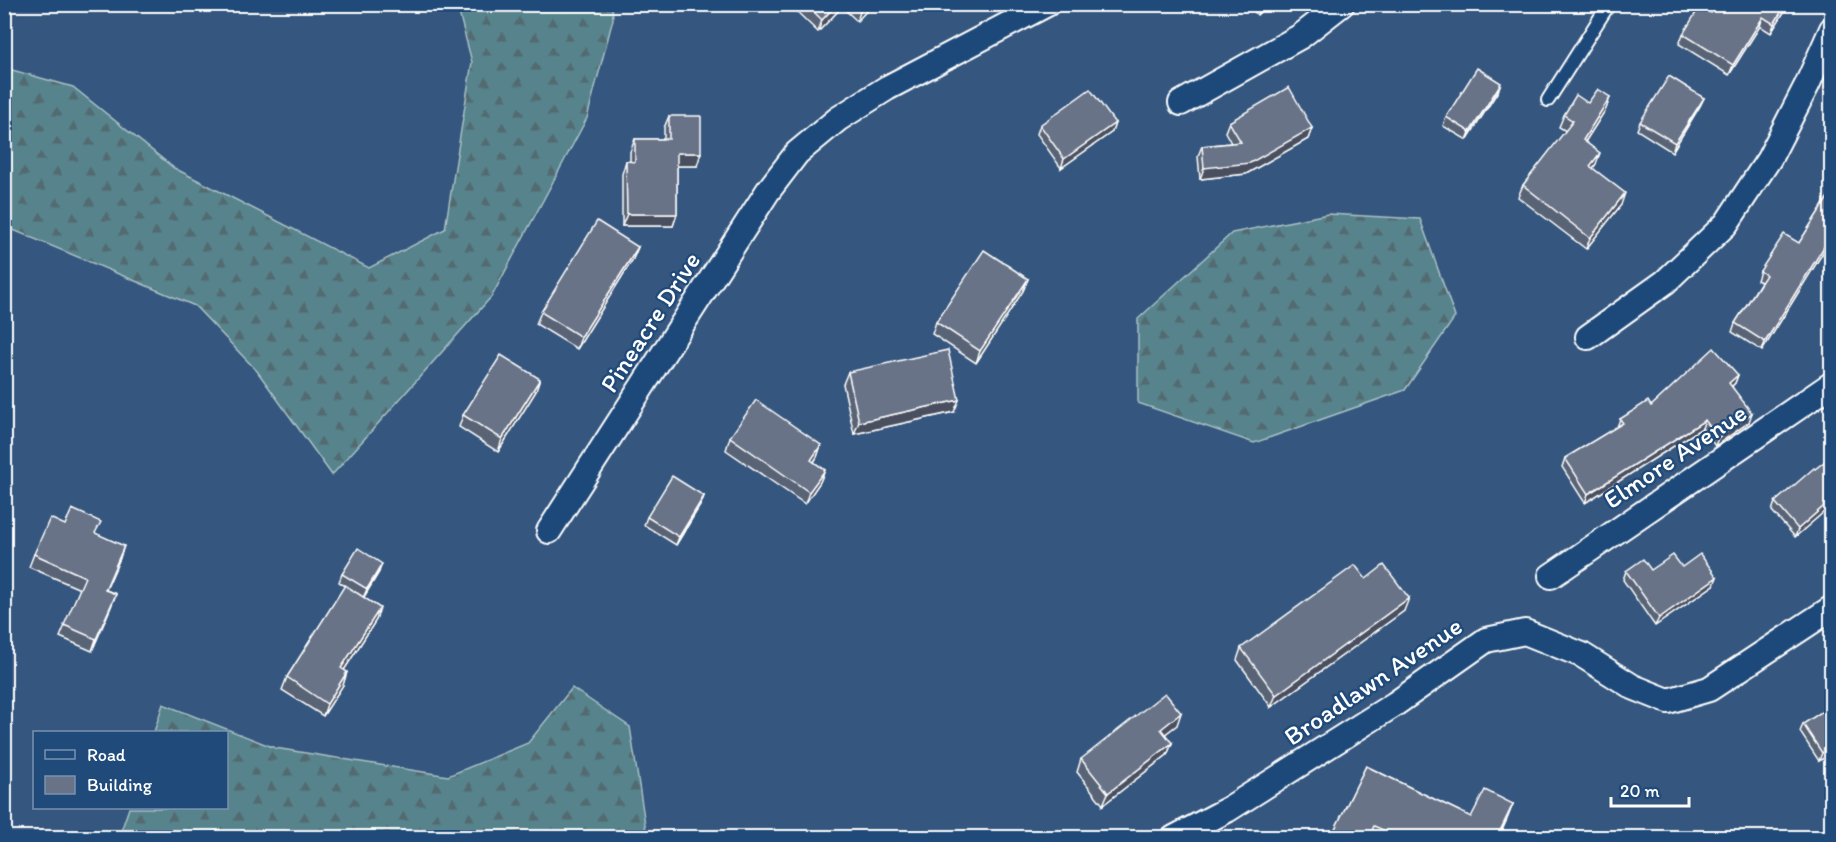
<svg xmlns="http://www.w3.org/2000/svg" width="1836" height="842" font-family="Itim,sans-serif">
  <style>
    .forest { fill: url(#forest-firs); stroke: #aac1c6; stroke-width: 1.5 }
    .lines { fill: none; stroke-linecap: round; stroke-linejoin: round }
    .lane-casing { stroke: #fff; stroke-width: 16 }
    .street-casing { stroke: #fff; stroke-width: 28 }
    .lane { stroke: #1f4a7a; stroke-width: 12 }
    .street { stroke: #1f4a7a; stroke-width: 24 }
    .wall { fill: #596375; stroke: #fff; stroke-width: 1.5 }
    .shaded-wall { fill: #49505f; stroke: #fff; stroke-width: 1.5 }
    .building { fill: #687388; stroke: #fff; stroke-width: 1.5 }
    .labels { text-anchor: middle; stroke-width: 4.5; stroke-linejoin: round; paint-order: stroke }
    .street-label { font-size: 26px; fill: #fff; stroke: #1f4a7a }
  </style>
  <defs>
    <pattern id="forest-firs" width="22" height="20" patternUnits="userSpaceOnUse" patternTransform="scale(1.5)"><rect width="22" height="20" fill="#56838c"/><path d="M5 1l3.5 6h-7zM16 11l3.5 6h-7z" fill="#526a6f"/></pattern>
  </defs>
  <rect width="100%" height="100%" fill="#35567e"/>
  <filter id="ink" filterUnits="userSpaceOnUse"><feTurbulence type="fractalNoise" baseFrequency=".0167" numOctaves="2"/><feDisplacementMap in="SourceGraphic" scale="12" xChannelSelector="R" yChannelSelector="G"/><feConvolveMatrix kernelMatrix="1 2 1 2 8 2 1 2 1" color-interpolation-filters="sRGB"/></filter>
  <g filter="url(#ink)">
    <g class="forest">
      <path d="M457 5H612L613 19 587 118 492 296 332 475 257 371 195 306 11 229 5 228V68L73 87 174 168 369 268 445 229 472 62Z"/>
      <path d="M1328 214 1420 219 1455 317 1405 390 1254 443 1138 403V319L1232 233Z"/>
      <path d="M572 688 630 727 647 837H119L129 808H226V732H154L163 704 275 748 448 776 528 743Z"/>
    </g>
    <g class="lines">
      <defs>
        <path id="lane" d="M1548 100 1609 4"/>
        <g id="street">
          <path d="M1181 103 1301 36 1342 4"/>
          <path d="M1588 337 1665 282 1726 224 1769 159 1807 85 1832 29"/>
          <path d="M549 531 768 191 797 153 838 119 887 88 1047 4"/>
          <path d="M1551 576 1832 384"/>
          <path d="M1174 838 1227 810 1395 704 1486 640 1525 632 1582 655 1633 687 1668 701 1709 689 1832 608"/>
        </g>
      </defs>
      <use href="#lane" class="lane-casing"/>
      <use href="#street" class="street-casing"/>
      <use href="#lane" class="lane"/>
      <use href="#street" class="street"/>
    </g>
    <g class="wall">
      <path d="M791 4H873L857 21 842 7 818 32 791 6Z"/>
      <path d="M1248 4H1268L1257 15Z"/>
      <path d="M1789 4 1771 33 1760 26 1729 75 1679 44 1683 34 1711 13Z"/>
      <path d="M1498 91 1467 140 1443 126 1446 117Z"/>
      <path d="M1610 97 1606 109 1585 142 1596 164 1593 168 1621 205 1586 249 1518 197 1523 185 1566 131 1559 127 1564 115 1588 103Z"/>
      <path d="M1704 98 1700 106 1672 152 1637 130 1640 122Z"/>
      <path d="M669 116 697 166H677V214L673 226H622V174L626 161 630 162V152L635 139H664V128Z"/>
      <path d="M1229 122 1312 128 1308 139 1246 174 1200 179 1198 156 1202 146 1231 143 1225 132Z"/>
      <path d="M1115 123 1112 132 1061 168 1037 134 1040 125Z"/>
      <path d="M1832 191V248L1827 246 1762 351 1732 332 1735 323 1761 282 1757 280 1760 271 1799 243Z"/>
      <path d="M638 247 633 259 577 349 536 324 541 312Z"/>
      <path d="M1028 279 1023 291 976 363 932 334 936 322Z"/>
      <path d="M848 372 954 412 854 434 843 384Z"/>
      <path d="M1738 375 1735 383 1732 386 1749 422 1715 446 1702 428 1585 503 1562 467 1565 458 1617 427 1620 419 1651 406Z"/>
      <path d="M536 391 498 452 459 427 463 415Z"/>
      <path d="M730 437 821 445 817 457 814 462 825 470 820 482 805 504 726 450Z"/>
      <path d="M1832 456V505L1795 537 1772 511 1775 502Z"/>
      <path d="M704 496 701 504 676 545 644 525 647 517Z"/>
      <path d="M65 525 96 534 120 558 106 590 116 594 92 651 60 637 80 589 29 567 34 554Z"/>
      <path d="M1682 567 1714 585 1655 626 1623 580 1626 571 1651 570Z"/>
      <path d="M379 572 364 597 376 620 344 670 347 672 343 685 323 716 282 690 287 677 345 586 339 582 342 574Z"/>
      <path d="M1366 579 1404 611 1271 707 1237 660 1241 648Z"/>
      <path d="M1803 724 1832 753 1819 761 1800 732Z"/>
      <path d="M1177 725 1165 734 1172 743 1167 755 1103 805 1077 772 1081 759Z"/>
      <path d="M1366 766 1471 817 1513 804 1507 819 1499 837H1331Z"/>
    </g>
    <g class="shaded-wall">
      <path d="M837 4H843L842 7 818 32 822 20Z"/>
      <path d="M866 4H873L857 21 861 9Z"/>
      <path d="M1261 4H1268L1257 15Z"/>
      <path d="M1786 4H1789L1771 33 1774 24Z"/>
      <path d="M1763 17 1760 26 1729 75 1733 65Z"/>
      <path d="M1501 83 1498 91 1467 140 1470 132Z"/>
      <path d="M1610 97 1606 109 1579 151 1583 140Z"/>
      <path d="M1704 98 1700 106 1672 152 1675 143Z"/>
      <path d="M1115 123 1112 132 1061 168 1064 159Z"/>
      <path d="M1312 128 1308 139 1246 174 1200 179 1204 168Z"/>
      <path d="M677 153H701L697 166H672Z"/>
      <path d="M1600 153 1596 164 1586 177 1590 166Z"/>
      <path d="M1625 193 1621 205 1586 249 1590 238Z"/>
      <path d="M627 214H677L673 226H622Z"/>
      <path d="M1830 237 1827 246 1762 351 1765 342Z"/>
      <path d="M638 247 633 259 577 349 581 337Z"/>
      <path d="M1028 279 1023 291 976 363 980 351Z"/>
      <path d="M1738 375 1735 383 1726 392 1729 383Z"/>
      <path d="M540 379 536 391 498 452 502 439Z"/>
      <path d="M959 400 954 412 854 434 859 422Z"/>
      <path d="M1752 413 1749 422 1715 446 1718 438Z"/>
      <path d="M1705 420 1702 428 1585 503 1588 494Z"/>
      <path d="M821 445 817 457 807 472 811 460Z"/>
      <path d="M825 470 820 482 805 504 809 492Z"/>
      <path d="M704 496 701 504 676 545 679 537Z"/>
      <path d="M1832 499V505L1795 537 1798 529Z"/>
      <path d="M124 546 120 558 100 602 105 590Z"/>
      <path d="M382 564 379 572 363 598 367 589Z"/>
      <path d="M1717 577 1714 585 1655 626 1659 618Z"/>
      <path d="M116 594 111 607 92 651 96 639Z"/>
      <path d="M1409 598 1404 611 1271 707 1276 695Z"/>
      <path d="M380 608 376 620 337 681 341 668Z"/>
      <path d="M347 672 343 685 323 716 327 704Z"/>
      <path d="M1181 713 1177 725 1156 741 1161 729Z"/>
      <path d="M1172 743 1167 755 1103 805 1108 793Z"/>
      <path d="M1832 746V753L1819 761 1822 753Z"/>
      <path d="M1513 804 1507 819 1499 837H1497Z"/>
    </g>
    <g class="building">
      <path d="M806 4H837L822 20Z"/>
      <path d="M856 4H866L861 9Z"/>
      <path d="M1716 4H1786L1774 24 1763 17 1733 65 1683 34 1700 6 1711 13Z"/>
      <path d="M1477 68 1501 83 1470 132 1446 117Z"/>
      <path d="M1669 76 1704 98 1675 143 1640 122Z"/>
      <path d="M1289 87 1312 128 1250 163 1204 168 1202 146 1241 142 1229 122Z"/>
      <path d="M1090 89 1115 123 1064 159 1040 125Z"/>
      <path d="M1598 89 1610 97 1583 140 1600 153 1590 166 1625 193 1590 238 1523 185 1573 121 1564 115 1576 95 1588 103Z"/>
      <path d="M669 116H701V153H677V214H627L626 161 635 162V139H669Z"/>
      <path d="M1832 191V238L1830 237 1765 342 1735 323 1766 275 1760 271 1784 234 1799 243Z"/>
      <path d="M597 221 638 247 581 337 541 312Z"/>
      <path d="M984 250 1028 279 980 351 936 322Z"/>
      <path d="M1714 348 1738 375 1729 383 1752 413 1718 438 1705 420 1588 494 1565 458 1623 423 1620 419 1648 401 1651 406Z"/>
      <path d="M948 350 959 400 859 422 848 372Z"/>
      <path d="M501 355 540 379 502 439 463 415Z"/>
      <path d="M756 400 821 445 811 460 825 470 809 492 730 437Z"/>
      <path d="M1832 456V499L1798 529 1775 502 1814 468 1815 469Z"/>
      <path d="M672 476 704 496 679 537 647 517Z"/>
      <path d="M72 509 101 522 95 533 124 546 105 590 116 594 96 639 64 625 85 577 34 554 50 518 65 525Z"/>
      <path d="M358 548 382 564 367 589 342 574Z"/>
      <path d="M1700 554 1717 577 1659 618 1626 571 1643 559 1651 570 1673 555 1682 567Z"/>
      <path d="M1355 565 1366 579 1384 565 1409 598 1276 695 1241 648Z"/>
      <path d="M345 585 380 608 341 668 347 672 327 704 287 677Z"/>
      <path d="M1165 693 1181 713 1161 729 1172 743 1108 793 1081 759Z"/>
      <path d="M1832 705V746L1822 753 1803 724Z"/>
      <path d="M1366 766 1471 817 1485 790 1513 804 1497 837H1399L1374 826 1369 837H1331Z"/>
      <path d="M1274 834 1277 837H1269Z"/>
    </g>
  </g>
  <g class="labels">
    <g class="street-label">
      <text transform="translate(650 322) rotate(-57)" y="9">Pineacre Drive</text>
      <text transform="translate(1675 456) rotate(-34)" y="9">Elmore Avenue</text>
      <text transform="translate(1373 681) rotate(-34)" y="9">Broadlawn Avenue</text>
    </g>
  </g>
  <rect width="1836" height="842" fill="none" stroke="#1f4a7a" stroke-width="24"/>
  <rect x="12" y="12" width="1812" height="818" fill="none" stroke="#fff" stroke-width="2" filter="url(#ink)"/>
  <rect x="33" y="731" width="195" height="78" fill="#1f4a7a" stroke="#7992af" stroke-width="1.5"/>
  <rect x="45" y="750" width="30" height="9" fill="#1f4a7a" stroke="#7992af" stroke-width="1.5"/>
  <text x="87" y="761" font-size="18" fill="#ffffff">Road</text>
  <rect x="45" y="776" width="30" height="18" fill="#687388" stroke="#7992af" stroke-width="1.5"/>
  <text x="87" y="791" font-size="18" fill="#ffffff">Building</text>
  <path d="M1611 797v9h78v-9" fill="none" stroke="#ffffff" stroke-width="3"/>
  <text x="1620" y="797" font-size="18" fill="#ffffff" stroke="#1f4a7a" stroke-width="4.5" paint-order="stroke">20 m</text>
</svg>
